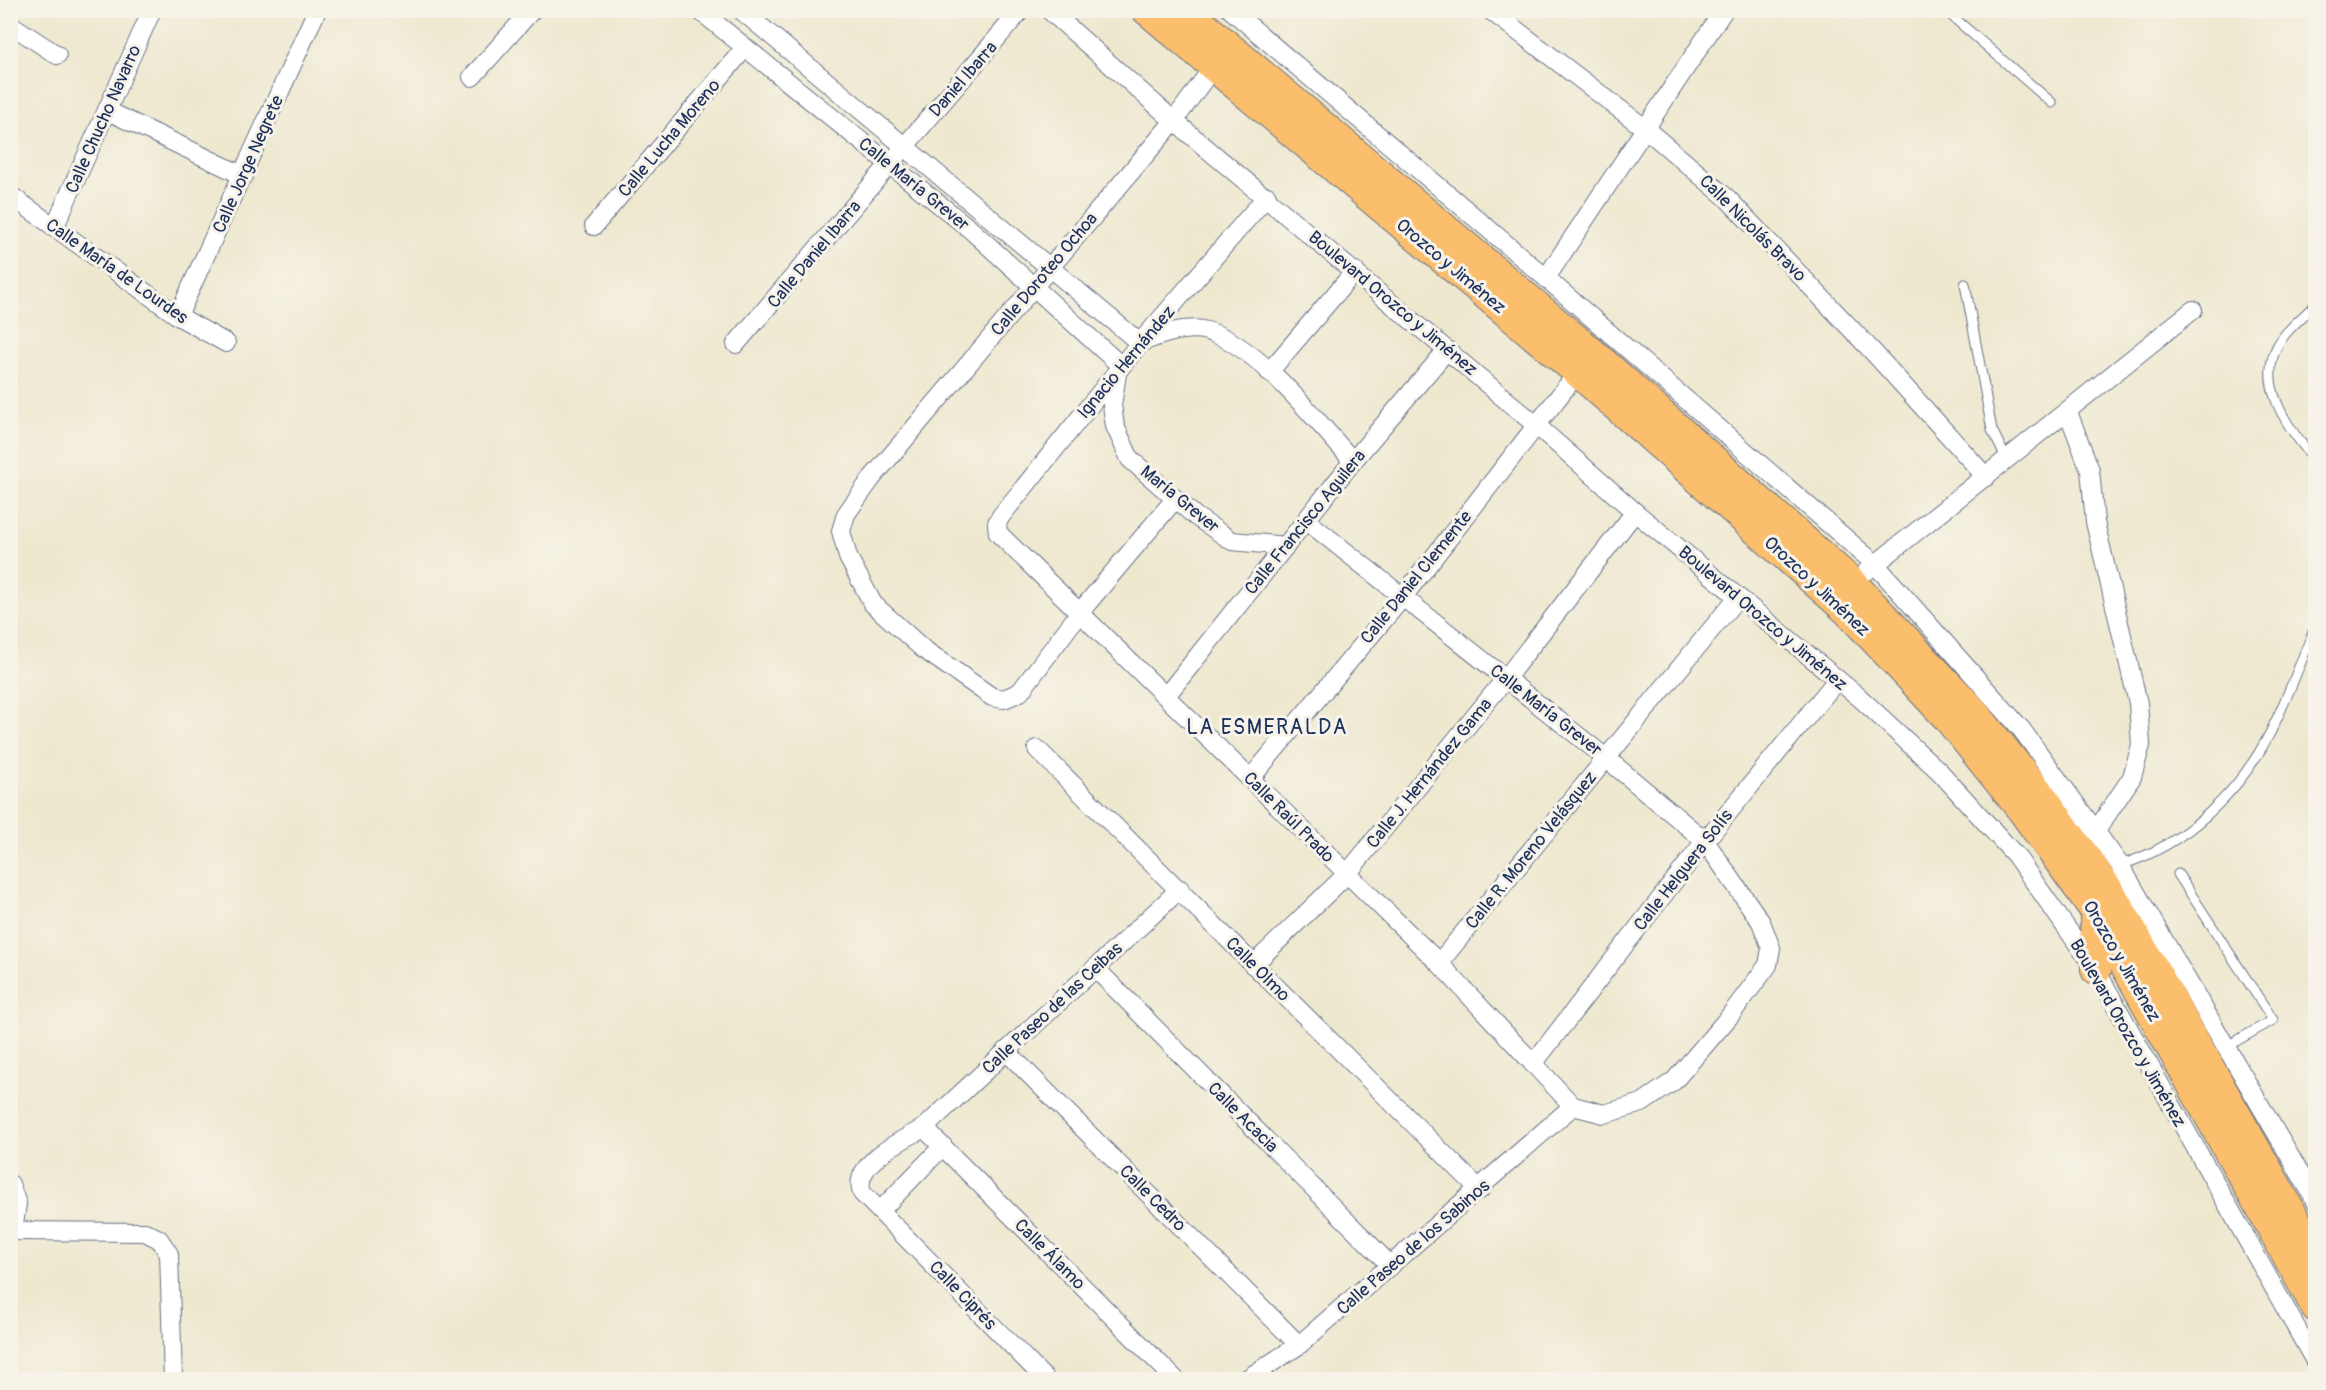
<svg xmlns="http://www.w3.org/2000/svg" width="2326" height="1390" font-family="Pangolin,sans-serif">
  <style>
    .lines { fill: none; stroke-linecap: round; stroke-linejoin: round }
    .service-casing { stroke: #657086; stroke-width: 11 }
    .minor-casing { stroke: #657086; stroke-width: 20 }
    .trunk-casing { stroke: #657086; stroke-width: 32 }
    .service { stroke: #fff; stroke-width: 9 }
    .minor { stroke: #fff; stroke-width: 18 }
    .trunk { stroke: #fabe6d; stroke-width: 30 }
    .labels { text-anchor: middle; stroke-width: 6; stroke-linejoin: round; paint-order: stroke }
    .street-label { font-size: 18px; fill: #1b2f5e; stroke: #f7f3e8 }
    .quarter-label { font-size: 21px; letter-spacing: 1.5px; fill: #1b2f5e; stroke: #f7f3e8 }
  </style>
  <rect width="100%" height="100%" fill="#f7f3e8"/>
  <filter id="ink" filterUnits="userSpaceOnUse"><feTurbulence type="fractalNoise" baseFrequency=".0167" numOctaves="2"/><feDisplacementMap in="SourceGraphic" scale="12" xChannelSelector="R" yChannelSelector="G"/><feConvolveMatrix kernelMatrix="1 2 1 2 8 2 1 2 1" color-interpolation-filters="sRGB"/></filter>
  <filter id="wash" filterUnits="userSpaceOnUse"><feTurbulence type="fractalNoise" baseFrequency=".008" numOctaves="4" result="noise"/><feDisplacementMap in="SourceGraphic" scale="24" xChannelSelector="R" yChannelSelector="G"/><feGaussianBlur stdDeviation="1.35" result="paint"/><feColorMatrix in="noise" values="0 0 0 0 0 0 0 0 0 0 0 0 0 0 0 0 0 1.4 0 .05"/><feComposite in="paint" operator="in"/></filter>
  <g filter="url(#wash)">
    <rect width="100%" height="100%" fill="#eee8cf"/>
  </g>
  <g filter="url(#ink)">
    <g class="lines">
      <defs>
        <g id="service">
          <path d="M1945 10 2052 103"/>
          <path d="M1965 284 1992 430 2007 460"/>
          <path d="M2316 304C2305 315 2292 325 2283 337 2251 379 2288 429 2316 461"/>
          <path d="M2120 865C2185 846 2241 791 2271 731 2288 697 2301 661 2316 625"/>
          <path d="M2178 874 2273 1020 2224 1048"/>
        </g>
        <g id="minor">
          <path d="M699 10 971 230 1121 366"/>
          <path d="M741 10 1140 343C1159 335 1186 325 1207 331 1259 346 1316 421 1353 461"/>
          <path d="M1049 10 1174 121 1536 425 1635 512 1860 698 1940 772 2016 856 2096 970 2316 1363"/>
          <path d="M1231 10 1546 278 1875 564 2022 730 2120 865 2316 1201"/>
          <path d="M1490 10 1647 130 1727 198 1874 353 1986 477"/>
          <path d="M10 24 57 55"/>
          <path d="M472 77 532 10"/>
          <path d="M108 111 244 176"/>
          <path d="M10 195 178 316 226 343"/>
          <path d="M1267 196 1140 343 1001 516 997 523 998 533 1439 963 1573 1106"/>
          <path d="M594 226 744 49"/>
          <path d="M54 228 152 10"/>
          <path d="M1546 278 1724 10"/>
          <path d="M178 316 317 10"/>
          <path d="M736 344 1021 10"/>
          <path d="M1269 372 1355 271"/>
          <path d="M1117 374 1112 405 1115 426 1130 459 1195 516 1232 541 1286 546"/>
          <path d="M2068 412 2090 470 2095 522 2138 703 2141 745 2132 777 2096 831"/>
          <path d="M1175 499 1080 612 1020 692 1004 699 992 697 922 648 873 604 848 557 841 531 846 514 872 478 1174 121 1213 67"/>
          <path d="M1307 521 1606 758 1705 841 1761 922 1771 948 1768 965 1729 1017 1674 1081 1642 1103 1604 1114 1573 1106"/>
          <path d="M1867 571 2193 310"/>
          <path d="M1166 696 1353 461 1447 350"/>
          <path d="M1037 749 1480 1190"/>
          <path d="M1250 779 1402 598 1578 372"/>
          <path d="M1439 963 1737 598"/>
          <path d="M1253 965 1347 874 1506 678 1635 512"/>
          <path d="M1095 968 1391 1266"/>
          <path d="M1006 1051 1299 1345"/>
          <path d="M1533 1064 1705 841 1837 680"/>
          <path d="M924 1128 1176 1380"/>
          <path d="M10 1184 17 1204 13 1231"/>
          <path d="M881 1210 943 1146"/>
          <path d="M10 1231 145 1232 159 1239 169 1254 173 1380"/>
          <path d="M1046 1380 862 1193C851 1164 902 1140 924 1128L1180 889"/>
          <path d="M1245 1380 1299 1345 1573 1106"/>
        </g>
        <g id="trunk">
          <path d="M1147 10 1578 372 1848 611 1948 718 2023 811 2094 909 2316 1307"/>
          <path d="M1185 10 1591 352 1852 583 1972 710 2043 798 2111 894 2316 1256"/>
          <path d="M2095 915 2096 970"/>
        </g>
      </defs>
      <use href="#service" class="service-casing"/>
      <use href="#minor" class="minor-casing"/>
      <use href="#trunk" class="trunk-casing"/>
      <use href="#service" class="service"/>
      <use href="#minor" class="minor"/>
      <use href="#trunk" class="trunk"/>
    </g>
  </g>
  <g class="labels">
    <g class="street-label">
      <text transform="translate(963 79) rotate(-49)" y="6">Daniel Ibarra</text>
      <text transform="translate(103 119) rotate(-66)" y="6">Calle Chucho Navarro</text>
      <text transform="translate(669 138) rotate(-50)" y="6">Calle Lucha Moreno</text>
      <text transform="translate(248 164) rotate(-66)" y="6">Calle Jorge Negrete</text>
      <text transform="translate(914 184) rotate(39)" y="6">Calle María Grever</text>
      <text transform="translate(1753 228) rotate(45)" y="6">Calle Nicolás Bravo</text>
      <text transform="translate(814 254) rotate(-50)" y="6">Calle Daniel Ibarra</text>
      <text transform="translate(1451 266) rotate(40)" y="6">Orozco y Jiménez</text>
      <text transform="translate(117 271) rotate(35)" y="6">Calle María de Lourdes</text>
      <text transform="translate(1044 274) rotate(-50)" y="6">Calle Doroteo Ochoa</text>
      <text transform="translate(1393 303) rotate(40)" y="6">Boulevard Orozco y Jiménez</text>
      <text transform="translate(1126 362) rotate(-50)" y="6">Ignacio Hernández</text>
      <text transform="translate(1180 499) rotate(39)" y="6">María Grever</text>
      <text transform="translate(1305 522) rotate(-51)" y="6">Calle Francisco Aguilera</text>
      <text transform="translate(1416 577) rotate(-51)" y="6">Calle Daniel Clemente</text>
      <text transform="translate(1817 586) rotate(43)" y="6">Orozco y Jiménez</text>
      <text transform="translate(1763 618) rotate(40)" y="6">Boulevard Orozco y Jiménez</text>
      <text transform="translate(1546 710) rotate(38)" y="6">Calle María Grever</text>
      <text transform="translate(1429 773) rotate(-51)" y="6">Calle J. Hernández Gama</text>
      <text transform="translate(1289 817) rotate(45)" y="6">Calle Raúl Prado</text>
      <text transform="translate(1531 850) rotate(-51)" y="6">Calle R. Moreno Velásquez</text>
      <text transform="translate(1683 870) rotate(-52)" y="6">Calle Helguera Solís</text>
      <text transform="translate(2122 961) rotate(60)" y="6">Orozco y Jiménez</text>
      <text transform="translate(1258 969) rotate(45)" y="6">Calle Olmo</text>
      <text transform="translate(1052 1008) rotate(-43)" y="6">Calle Paseo de las Ceibas</text>
      <text transform="translate(2128 1033) rotate(60)" y="6">Boulevard Orozco y Jiménez</text>
      <text transform="translate(1243 1117) rotate(45)" y="6">Calle Acacia</text>
      <text transform="translate(1153 1198) rotate(45)" y="6">Calle Cedro</text>
      <text transform="translate(1413 1247) rotate(-41)" y="6">Calle Paseo de los Sabinos</text>
      <text transform="translate(1050 1254) rotate(45)" y="6">Calle Álamo</text>
      <text transform="translate(963 1295) rotate(46)" y="6">Calle Ciprés</text>
    </g>
    <g class="quarter-label">
      <text x="1267" y="734">LA ESMERALDA</text>
    </g>
  </g>
  <rect width="2326" height="1390" fill="none" stroke="#f7f3e8" stroke-width="36"/>
</svg>
